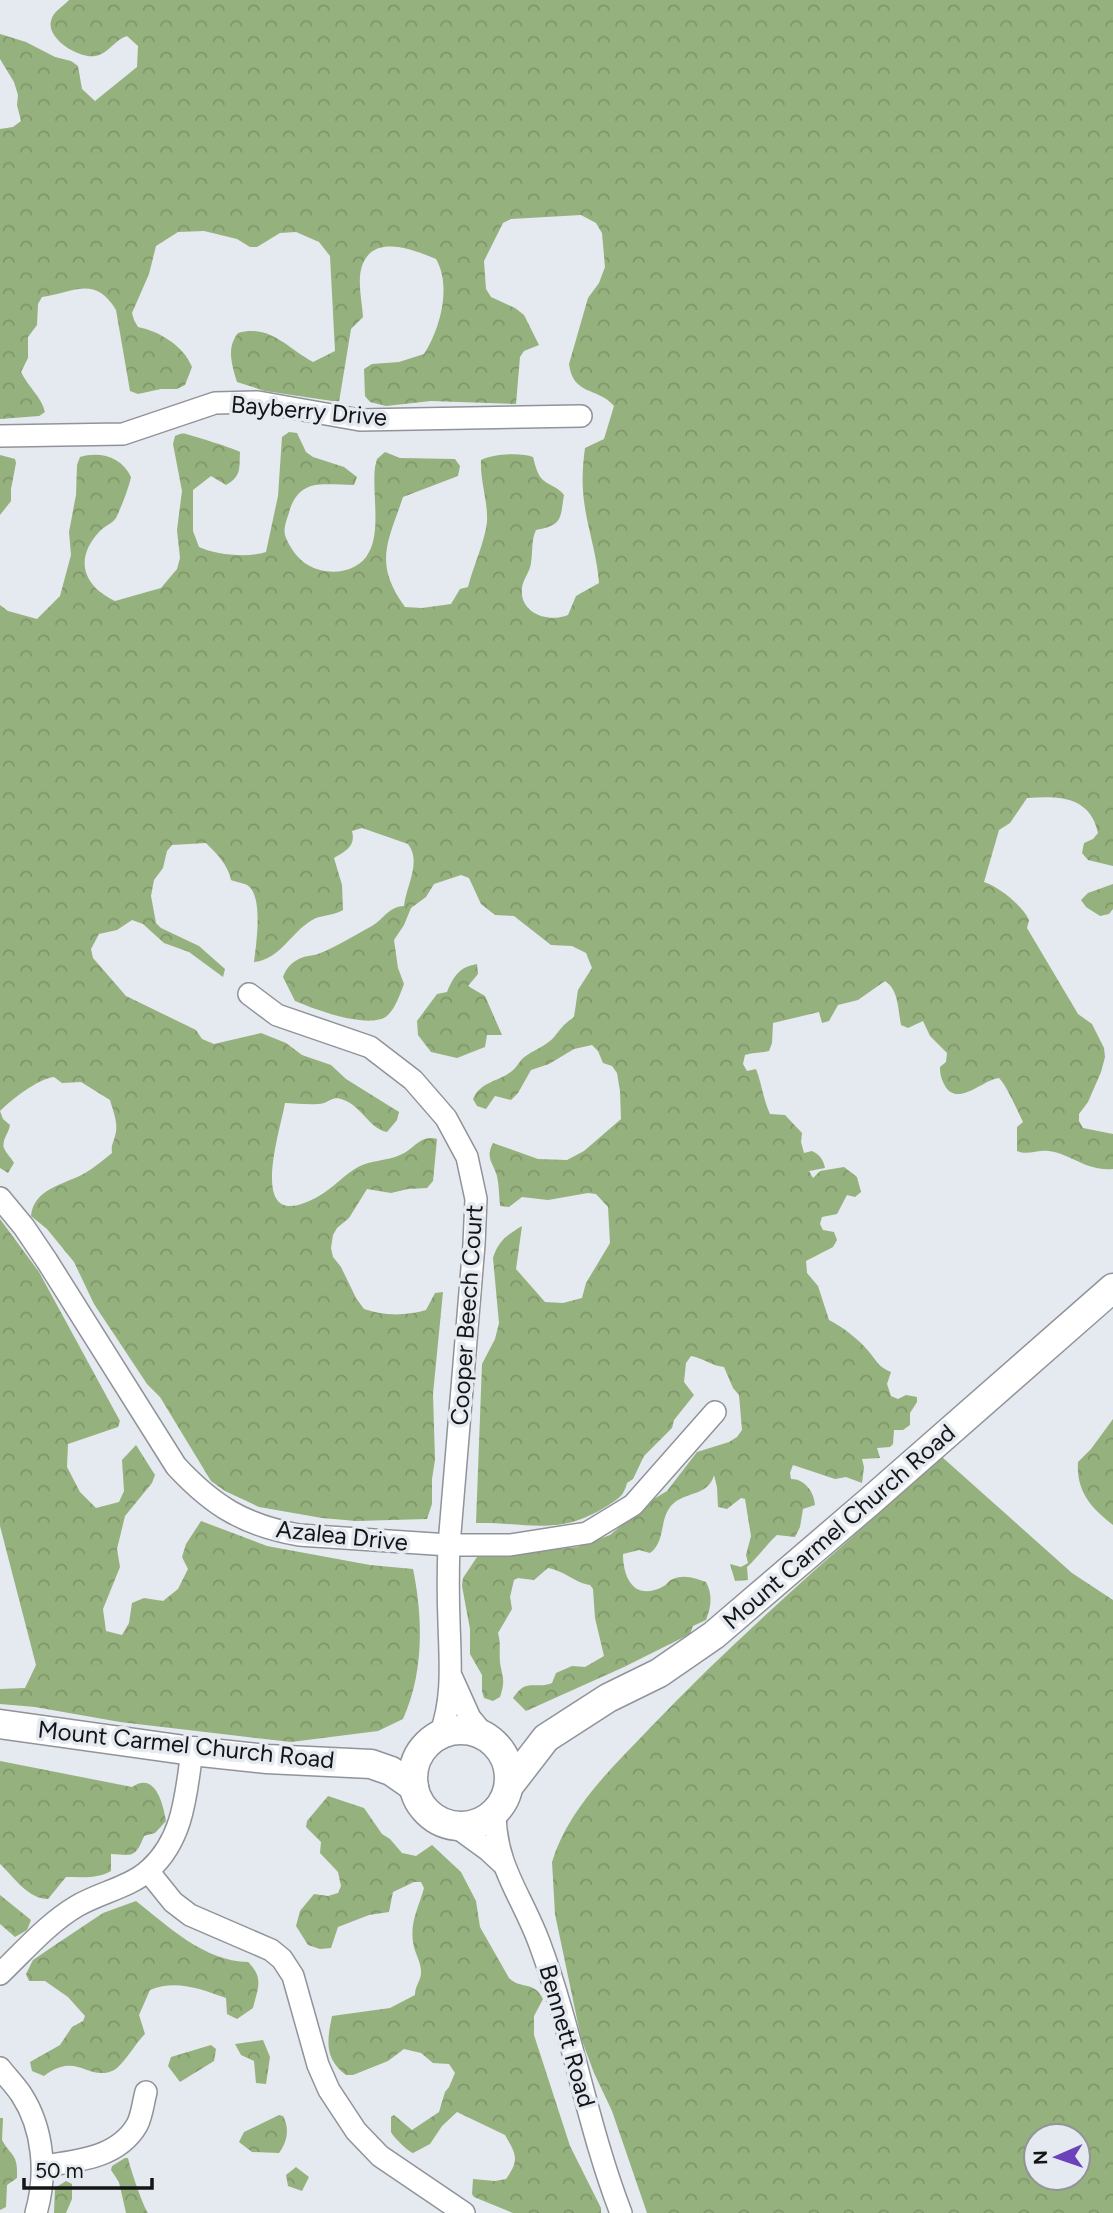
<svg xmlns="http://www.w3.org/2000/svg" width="1113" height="2213" font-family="Figtree,sans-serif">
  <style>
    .forest { fill: url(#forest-crowns); fill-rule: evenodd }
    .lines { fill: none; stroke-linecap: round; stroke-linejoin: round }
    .minor-casing { stroke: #909399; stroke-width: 24 }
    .major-casing { stroke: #909399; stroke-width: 31 }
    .minor { stroke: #fff; stroke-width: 21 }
    .major { stroke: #fff; stroke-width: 28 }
    .labels { text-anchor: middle; stroke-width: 7; stroke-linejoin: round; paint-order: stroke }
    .street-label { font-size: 24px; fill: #141517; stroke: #e5e9f0 }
  </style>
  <defs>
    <pattern id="forest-crowns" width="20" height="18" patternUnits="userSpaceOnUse" patternTransform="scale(1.75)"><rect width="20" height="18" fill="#95b17d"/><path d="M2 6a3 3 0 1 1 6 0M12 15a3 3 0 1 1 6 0" fill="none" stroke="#80976b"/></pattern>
  </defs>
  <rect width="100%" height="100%" fill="#e5e9f0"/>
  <g class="forest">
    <path d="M69 0H1113V866L1088 860 1082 853 1084 843 1093 839 1098 833C1090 795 1057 796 1027 798L1010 823 999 830 984 882C999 887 1022 905 1029 920L1027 928 1078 1014 1092 1024 1104 1048 1105 1057 1101 1072 1088 1102 1079 1114V1121L1083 1128 1113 1134V1169C1085 1171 1074 1155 1049 1151 1038 1149 1028 1156 1017 1151V1127L1023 1122C1017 1110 1007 1086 999 1078 982 1080 956 1109 944 1084 941 1078 940 1074 940 1067L946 1062 947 1053 930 1036 923 1021 908 1028 901 1025C898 1010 899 990 885 981L858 1000 838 1005 829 1021 822 1023 819 1012 773 1023 772 1043 769 1051C761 1053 753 1052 745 1055L743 1064 747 1071 756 1069C762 1084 763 1099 770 1114L785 1115 802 1133 801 1142 804 1153 812 1151C820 1155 823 1159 825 1168L809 1171 813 1178 820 1171 844 1167 857 1177 861 1192 855 1197 847 1195 837 1214 822 1217 820 1224 823 1230 834 1232 837 1240 833 1247 806 1261 807 1273 818 1286 829 1320C843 1327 861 1341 870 1353 878 1363 879 1367 891 1372L887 1384 891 1396 898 1399 906 1395 917 1397V1402L910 1413V1425L903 1430H894L893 1444 890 1447 877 1448 880 1458 862 1459 864 1467 862 1483 846 1477 835 1479 793 1465 790 1473 791 1479C805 1479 814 1492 815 1505L803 1509 800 1527 795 1537 777 1535C766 1545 758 1557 747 1567L748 1580 735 1581 730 1564 741 1567 748 1563 746 1555 751 1536 745 1499 741 1498 727 1509 718 1507 717 1487 714 1475C709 1495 687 1492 674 1503 658 1516 667 1541 650 1553L639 1550 623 1554C623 1579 635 1602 664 1586 667 1584 669 1580 673 1579 684 1574 696 1578 706 1582 713 1595 711 1607 706 1620L693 1626 690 1634 624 1667 526 1711 513 1698C527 1677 534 1690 552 1683L556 1673 572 1666 585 1667 604 1656 595 1618 593 1589 590 1585C575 1583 567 1572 548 1568L534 1580 518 1578 514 1580 510 1597 512 1609 498 1633C501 1643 499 1651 500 1662 502 1678 506 1679 500 1697L493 1701 484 1698 482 1691V1675L470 1654V1629L462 1586 463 1578 477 1557 577 1547 610 1535 652 1500 667 1491 697 1452 729 1442 737 1437 742 1430 739 1395 733 1388 724 1367C712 1366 703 1358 691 1356L686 1363 684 1382 694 1395 674 1420 672 1428 644 1456 633 1479 627 1483C624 1496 618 1499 607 1506 558 1537 529 1522 476 1523L482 1364 495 1339 499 1323 493 1258C498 1241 507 1235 522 1226L516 1269 545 1302 563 1303 582 1298 586 1283 610 1243 608 1207 596 1194 588 1193 548 1200 522 1197 509 1207 500 1206C499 1196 499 1185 497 1176 493 1162 485 1158 493 1143L538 1159 567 1160 584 1151 621 1119 620 1091 617 1073 612 1066 603 1063 598 1051 592 1045 574 1049 549 1064 531 1070 518 1093 511 1100 495 1096 486 1109 477 1106 473 1099C481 1081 498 1082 512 1071 517 1067 519 1062 523 1058 533 1050 547 1046 555 1036 563 1026 563 1025 574 1017L578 990 592 968 586 953 572 946 551 945 514 916 495 915 481 904 469 878 461 875 434 884 426 897 411 908 404 925 394 940 398 968 404 984C400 994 396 1007 388 1015 371 1031 314 1009 295 1001L283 977C286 969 290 964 297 960 303 956 311 956 318 954 336 947 355 935 372 926 385 918 388 907 404 906 406 886 422 862 408 844L362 828 352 831C356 846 346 851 334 858L342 885 343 910C334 915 325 915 316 918 292 929 282 959 254 962 256 945 264 895 247 885 243 883 236 882 231 880 228 865 217 854 206 843L172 845 167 851 163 868 154 880 151 896 156 923 161 928 199 946 225 969 223 977 189 952 164 943 143 924 132 920 117 930 99 934 91 949 93 958 126 996 196 1030 202 1039 214 1044 261 1033 286 1043 302 1055 331 1065 346 1079 399 1112 397 1120 387 1132C370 1129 362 1107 344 1100 334 1096 332 1100 324 1103 313 1106 296 1103 285 1103 279 1136 245 1238 319 1196 333 1188 344 1175 358 1167 371 1160 387 1161 400 1155 414 1150 420 1134 437 1139L433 1181 427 1188 408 1189 391 1193 367 1189 349 1218 337 1228 333 1235 331 1248 333 1257 341 1267 356 1298 364 1309C383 1316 406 1316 426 1310L435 1293 443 1292 433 1394 435 1460 432 1479V1504L427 1519 356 1521 322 1518 259 1507 225 1491 211 1481 160 1397 147 1384 94 1304 74 1262 47 1229 31 1216C34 1188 64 1185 85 1173 94 1168 103 1160 112 1153 111 1145 113 1144 115 1136 119 1124 113 1111 110 1100L81 1082 62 1083 54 1077C38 1079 12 1099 0 1111L3 1119 10 1125C9 1133 1 1141 4 1148 6 1153 12 1159 14 1163L8 1173 0 1168V605L8 611 37 619 60 596 71 555 69 532 76 495 77 465 80 457C100 451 122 457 131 477 129 487 121 508 116 518 112 524 104 526 99 532 74 559 83 586 115 601L161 588 177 569 180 558 177 530 182 491 173 444 175 436C180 434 181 433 186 434 194 436 236 449 240 452 239 468 242 476 226 485L211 476 193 490V531L199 547C216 555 248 558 266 552L278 496 282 437 289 432 297 433 306 452 313 457 344 467 357 477 354 485C341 485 323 483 311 486 299 490 294 498 290 509 288 517 283 527 285 535 288 545 298 560 308 565 328 577 359 573 369 552 381 531 372 492 375 467L377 459 385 452 400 458 455 459 460 466 458 476 403 497C388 542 373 563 405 607L422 608 451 604 460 589 468 587C473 567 485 541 487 522 488 500 480 482 481 460 493 454 521 452 533 457 535 464 537 475 543 480 550 486 558 487 564 495 560 519 563 525 536 530 531 541 533 551 531 563 530 572 523 579 522 588 519 614 549 623 568 615L576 596 599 583C597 552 585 522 583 491 582 477 583 462 585 448L604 439 614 406C598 387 573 396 569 364L588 298 599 283 605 267 602 233 596 223 581 215 511 219 503 223 484 261 486 289 491 297 515 308 524 315 539 345 524 351 520 357 516 404 431 401 386 406 370 402 365 396 364 369 372 364 399 362 424 354C440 329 452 287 436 259 414 250 373 233 362 266 357 281 362 301 363 317L351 329 339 402 265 391 237 382C232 365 226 348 238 333 270 324 287 348 313 362L335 351 330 256 319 242 296 232 280 233 257 247H250L237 239 204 231 178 232 156 246 149 274 132 313 134 320 138 327C159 331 184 346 192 367L185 385 177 389H161L138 394 130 391 116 310C95 274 72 293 42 297L38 304 37 325 28 337V358L21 372C28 387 41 396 45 412L39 416 0 419V129L13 127 21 121 17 105 18 95 14 82 0 59V34L26 42 55 57 71 61 78 66 82 89 95 101 137 67 138 46 127 36C115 40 110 51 99 55 84 62 46 40 51 21 53 11 63 7 69 0Z"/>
    <path d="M0 455 15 459 16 463 11 489V501L0 515Z"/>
    <path d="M1113 884V909L1109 914 1100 916 1086 907 1081 900 1088 893Z"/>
    <path d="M477 964 478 974 468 986 485 996 502 1035H487L485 1047 457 1058 431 1052 418 1035 417 1021 437 994 447 992C454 976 459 967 477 964Z"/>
    <path d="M0 1219 39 1272 120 1421 118 1427 68 1444 67 1467 80 1492 96 1508 119 1502 124 1491 122 1460 136 1445 155 1475 152 1483 125 1516 117 1549 120 1567 103 1609 106 1631 122 1635 129 1623 132 1603 144 1598 163 1601 178 1589 188 1569 182 1557 186 1544 201 1521 267 1546 370 1565 413 1569C423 1618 424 1673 403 1719L378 1731 291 1742 120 1722 35 1707 0 1704V1689L25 1688 36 1665 0 1526Z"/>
    <path d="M1113 1419V1525C1091 1508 1076 1491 1078 1462L1091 1449Z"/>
    <path d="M942 1457 1072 1573 1113 1600V2213H647L612 2111 594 2073 581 2038 555 1914 552 1862C568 1809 611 1769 648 1730 740 1633 843 1546 942 1457ZM1036 2136H1078V2178H1036Z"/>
    <path d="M0 1761 132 1787C155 1771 163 1803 166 1821L155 1833 144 1836C135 1859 132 1855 111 1854V1871C98 1879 81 1877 66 1877L48 1899C28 1899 14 1877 0 1864Z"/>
    <path d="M328 1796 364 1808 382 1834 390 1839 402 1853 416 1856 432 1845 461 1872 476 1901 480 1927 509 1978C521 1990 534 1980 543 1999L534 2016V2035L570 2146 601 2208V2213H513L474 2197 472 2194 473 2179 495 2181 506 2179C520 2160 516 2154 505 2135L457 2112 442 2126 430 2144 413 2153C409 2152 393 2137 391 2132V2117L394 2115 412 2130 439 2112 445 2092 449 2087 455 2073 449 2064 433 2063 421 2053 404 2049 388 2061 353 2075H346C324 2058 327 2041 332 2016L390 2008 415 1995C415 1986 420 1982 421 1974 422 1963 414 1952 413 1942 410 1921 419 1907 424 1888L421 1882H414L393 1892 389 1912 369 1915 338 1927 331 1948 320 1949 308 1945 296 1926 300 1911 314 1894 328 1896 338 1893 341 1886 338 1872 320 1853 321 1842 306 1827 307 1821Z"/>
    <path d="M0 1895 31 1920 27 1930 15 1937 0 1924Z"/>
    <path d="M136 1901C169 1927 204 1961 248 1962 264 1978 258 1987 253 2008L237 2019 227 2014 226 1998C201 1989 176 1979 150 1990L139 2015 145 2034C136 2042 122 2068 112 2071 87 2081 77 2051 44 2076L32 2071 30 2062 60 2045 72 2027 83 2021 85 2016 68 1997 45 1981H29L26 1974 33 1960 58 1943 103 1913Z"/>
    <path d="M263 2040 270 2057 266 2084 256 2083 254 2061 241 2055 235 2044Z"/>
    <path d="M211 2045 216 2049 214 2061 180 2082 168 2066 171 2057Z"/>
    <path d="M279 2115 283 2116C290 2129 287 2142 279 2153L252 2152 239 2142 244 2132Z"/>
    <path d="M0 2118H3L2 2140C12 2158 18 2153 17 2178L7 2185 6 2207 0 2210Z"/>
    <path d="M125 2158H128C130 2168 143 2206 148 2213H126L119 2182 111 2170 112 2166Z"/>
    <path d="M296 2167 309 2177 302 2191 288 2186 286 2175Z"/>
    <path d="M66 2181 72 2184V2199L66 2213H54L55 2188Z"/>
  </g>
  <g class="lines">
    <defs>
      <g id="minor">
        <path d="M0 436 123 434 215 403 258 402 360 420 581 416"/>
        <path d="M249 994 277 1015 370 1047 413 1080 446 1118 467 1157 476 1199 474 1244 449 1545C448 1571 448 1596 449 1622 450 1660 454 1698 440 1735"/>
        <path d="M0 1198 24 1227 47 1261 176 1466C213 1506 244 1525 299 1535L449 1545H510L587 1533 633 1505 715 1412"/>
        <path d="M452 1678 470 1718 484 1735"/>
        <path d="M495 1812C495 1866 521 1894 539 1942 572 2030 587 2125 621 2213"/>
        <path d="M455 1826 488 1850 502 1863"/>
        <path d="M148 1871 173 1902 190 1915 271 1950 282 1959 293 1976 318 2065 329 2090 356 2131 380 2156 464 2213"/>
        <path d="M0 1974C24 1951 48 1923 77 1906 99 1893 130 1887 149 1870 184 1839 186 1793 192 1751"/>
        <path d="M0 2068C7 2077 15 2085 21 2094 44 2129 47 2175 36 2213"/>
        <path d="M43 2166C77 2161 118 2158 137 2125 142 2116 143 2103 146 2092"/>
      </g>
      <g id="major">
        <path d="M0 1724 192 1751 267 1759 371 1764 391 1771 414 1787"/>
        <circle cx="461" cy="1778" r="48"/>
        <path d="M509 1786 546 1738 608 1698 659 1673 714 1635 868 1503 1113 1288"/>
      </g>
    </defs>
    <use href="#minor" class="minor-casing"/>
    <use href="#major" class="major-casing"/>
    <use href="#minor" class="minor"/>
    <use href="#major" class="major"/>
  </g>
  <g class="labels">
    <g class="street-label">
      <text transform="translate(309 411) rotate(5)" y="8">Bayberry Drive</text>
      <text transform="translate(467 1315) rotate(-86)" y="8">Cooper Beech Court</text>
      <text transform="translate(839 1527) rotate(-41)" y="8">Mount Carmel Church Road</text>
      <text transform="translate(342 1536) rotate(6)" y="8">Azalea Drive</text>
      <text transform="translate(186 1745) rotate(6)" y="8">Mount Carmel Church Road</text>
      <text transform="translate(567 2036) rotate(74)" y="8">Bennett Road</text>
    </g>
  </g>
  <g transform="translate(1057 2157) rotate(268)"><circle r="33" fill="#e5e9f0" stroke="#919499" stroke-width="2"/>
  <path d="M0-5L12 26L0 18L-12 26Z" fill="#6b42ba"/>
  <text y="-10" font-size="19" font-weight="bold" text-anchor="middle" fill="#141517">N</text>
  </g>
  <path d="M24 2178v10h128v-10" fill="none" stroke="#141517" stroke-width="3.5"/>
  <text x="35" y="2178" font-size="21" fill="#141517" stroke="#e5e9f0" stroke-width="5" paint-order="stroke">50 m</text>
</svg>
